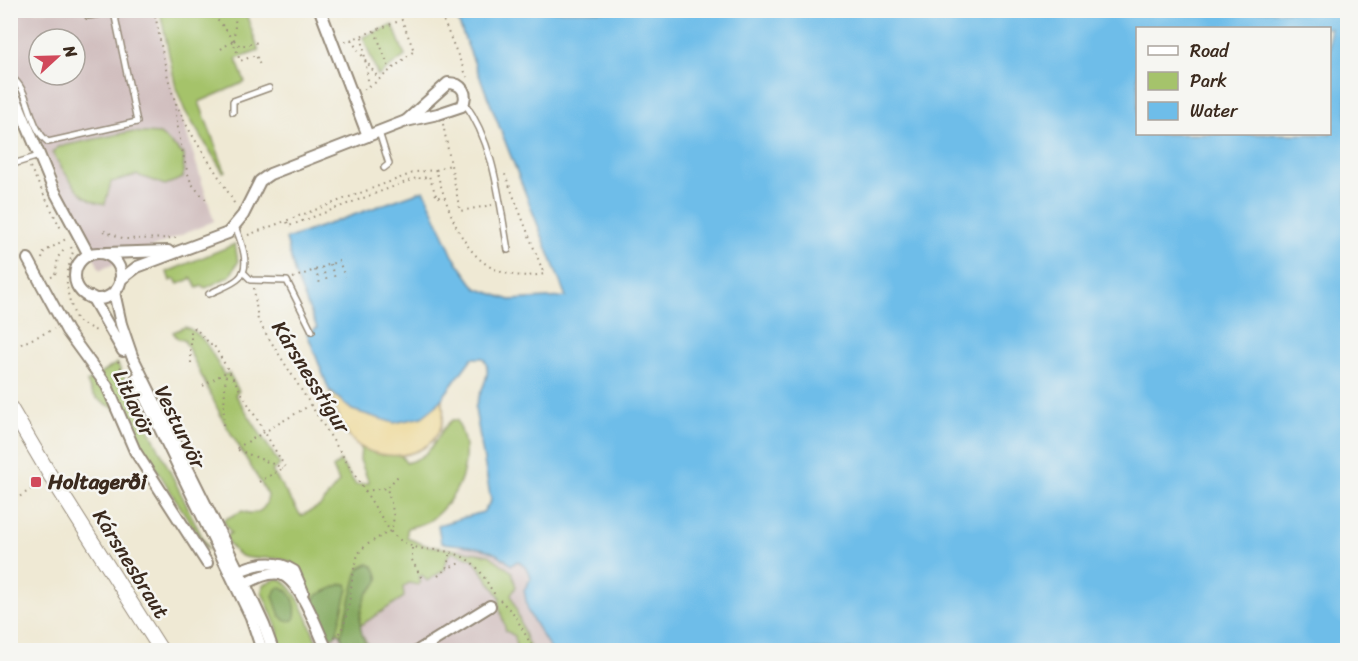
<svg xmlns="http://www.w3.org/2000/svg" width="1358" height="661" font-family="Sriracha,sans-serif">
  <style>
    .industrial { fill: #d1bfbf; fill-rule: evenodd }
    .green { fill: #a5c36b; stroke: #707644; stroke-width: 1.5 }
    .forest { fill: #84a95f; stroke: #606a3e; stroke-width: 1.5 }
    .sand { fill: #eeda9e; stroke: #94825e; stroke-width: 1.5 }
    .water { fill: #6ebde9; stroke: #547484; stroke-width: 1.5; fill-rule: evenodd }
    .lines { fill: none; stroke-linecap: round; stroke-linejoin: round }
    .service-casing { stroke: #958a79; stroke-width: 8 }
    .minor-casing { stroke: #958a79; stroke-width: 14 }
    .tertiary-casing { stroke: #958a79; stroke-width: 16 }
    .path { stroke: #958a79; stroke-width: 2; stroke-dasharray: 1.5 4.5; stroke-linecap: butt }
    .service { stroke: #fff; stroke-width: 5 }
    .minor { stroke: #fff; stroke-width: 10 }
    .tertiary { stroke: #fff; stroke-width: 14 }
    .poi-dot { fill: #d1495b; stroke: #f6f6f2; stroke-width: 2 }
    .labels { text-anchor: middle; stroke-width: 5; stroke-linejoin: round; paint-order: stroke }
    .street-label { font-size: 21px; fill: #3b2a1e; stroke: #f6f6f2 }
    .poi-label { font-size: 21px; font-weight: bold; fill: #3b2a1e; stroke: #f6f6f2; text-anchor: start }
  </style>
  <rect width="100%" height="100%" fill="#f6f6f2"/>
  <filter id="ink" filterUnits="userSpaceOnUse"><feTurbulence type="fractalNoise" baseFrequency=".0167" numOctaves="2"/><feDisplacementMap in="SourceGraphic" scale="12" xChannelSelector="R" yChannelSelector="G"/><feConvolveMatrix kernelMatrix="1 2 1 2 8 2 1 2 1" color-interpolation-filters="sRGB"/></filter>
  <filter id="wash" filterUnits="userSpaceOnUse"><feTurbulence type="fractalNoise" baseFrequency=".008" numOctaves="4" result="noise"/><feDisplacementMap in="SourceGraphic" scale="24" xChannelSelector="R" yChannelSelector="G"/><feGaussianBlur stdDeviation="1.35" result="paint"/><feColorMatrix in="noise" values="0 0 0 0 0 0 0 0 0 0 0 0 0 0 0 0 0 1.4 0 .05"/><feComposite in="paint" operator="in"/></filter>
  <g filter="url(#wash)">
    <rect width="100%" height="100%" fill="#efe9d4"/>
    <g class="industrial">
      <path d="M11 11H156L174 92 214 221 100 270 51 168 11 69ZM39 39H75V75H39Z"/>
      <path d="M463 545 486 548 518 561 526 568 551 650H319L299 636Z"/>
    </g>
    <g class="green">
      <path d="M160 11H245L259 51 236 59 245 82 199 102 225 171 223 172 185 111 176 88Z"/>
      <path d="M393 25 405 56 378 76 363 37Z"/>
      <path d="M129 132 160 134 184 155 183 178 165 185 137 175 111 182 105 204C79 202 66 173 52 153L58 147Z"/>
      <path d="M235 244 238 262 230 276 206 288 202 286 197 288 192 278 178 284 175 279 170 281 167 272Z"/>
      <path d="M185 327C205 333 214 358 224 375L229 373 239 391 235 394 280 465 272 471 301 516 320 506 339 482 333 468 340 461 356 485 369 483 360 460 361 448 400 454 406 463C438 454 433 436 452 420H457C475 457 462 493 433 518 427 524 415 526 407 528V538L425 545 489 555 512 572 516 587 511 595C519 614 522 632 531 650H516L515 636 506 631 499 606 500 597 473 559 453 552 448 556 444 570 427 581 422 575 419 577 421 582 418 585 409 583 403 587 404 597 358 627 371 650H349L339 632 329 637C322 622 303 573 294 565 276 551 248 565 236 552 231 548 228 542 225 537L231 533 223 520 242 511C256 517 267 510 268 495L224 422 184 340 178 339 173 332Z"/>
      <path d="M117 363 208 549 206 548 124 417C110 400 95 407 87 382Z"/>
      <path d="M278 578C301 589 310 628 320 650H278V630L262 592 263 585Z"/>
    </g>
    <g class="forest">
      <path d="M368 564 373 566C387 585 370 585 365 598 363 603 361 612 360 617 359 630 364 639 367 650H346L341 635 357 574 360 568Z"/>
      <path d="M342 584H347L348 588 336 635 332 638 328 635 313 603 317 595Z"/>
      <path d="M280 587C294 591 298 608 294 620L286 621 280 616 273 596 276 589Z"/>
    </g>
    <path class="sand" d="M329 390 352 410 437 405 442 399C453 447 403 467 364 449 344 440 336 408 329 390Z"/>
    <path class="water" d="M454 11H1347V650H551L528 612 524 590 531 578 526 568 518 561 511 565C492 545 467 546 441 543L438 525 483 512 491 501 475 409C478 392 495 373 483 358H472L437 405 422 417 394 423 352 410 329 390 307 333 317 328 295 275 286 239 424 190 453 256 476 288 510 300 566 297ZM1138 28H1330V134H1138Z"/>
  </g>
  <g filter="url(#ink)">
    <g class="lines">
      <defs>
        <g id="service">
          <path d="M10 76C32 91 27 125 48 142L137 122 114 12 88 16 87 10"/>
          <path d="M464 102C495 145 499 200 508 250"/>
          <path d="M233 112V101L269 88"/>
          <path d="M379 132 389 164 384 168"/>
          <path d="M10 165 39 156"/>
          <path d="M243 272 251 280 287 281 312 331"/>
          <path d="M209 294C218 289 232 285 239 278 252 266 240 239 235 226"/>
        </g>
        <g id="minor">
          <path d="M320 10 368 136"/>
          <path d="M448 83C462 83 469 94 462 106L438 114 406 121Z"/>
          <path d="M10 85 53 188 89 255"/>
          <path d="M106 253 168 251"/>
          <circle cx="98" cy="276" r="23"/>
          <path d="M28 259 67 331 107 386 135 451 207 563"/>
          <path d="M120 280 137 267 228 233 243 215 260 181 270 174 406 121"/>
          <path d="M114 292 121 324 132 356 245 584 264 625 273 650"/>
          <path d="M92 297 123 351"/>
          <path d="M136 379 251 617 262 650"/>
          <path d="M234 573C254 564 274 558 294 571L303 592"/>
          <path d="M239 587C251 581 267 571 280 574 301 580 318 632 327 650"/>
          <path d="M419 650 490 606"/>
        </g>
        <path id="tertiary" d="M10 407 50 475 161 650"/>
      </defs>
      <use href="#service" class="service-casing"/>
      <use href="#minor" class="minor-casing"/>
      <use href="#tertiary" class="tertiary-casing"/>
      <g class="path">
        <path d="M154 10C160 37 164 66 172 92 185 133 216 167 235 205"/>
        <path d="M166 10 171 14 179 10"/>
        <path d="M203 10C225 22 233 39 240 61L256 55 261 68"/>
        <path d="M439 10 467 77"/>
        <path d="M375 31 390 70"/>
        <path d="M362 37 369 87"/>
        <path d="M234 40 236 10"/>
        <path d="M234 40 240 46 259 42"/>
        <path d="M351 40 379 79"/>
        <path d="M345 42 402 20 414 51 371 86 363 90"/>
        <path d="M221 49 234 40"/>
        <path d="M176 103C173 111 186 173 191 182 194 188 201 194 206 200"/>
        <path d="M443 124 460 211 492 205"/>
        <path d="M30 167 61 229"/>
        <path d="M436 170 450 165"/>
        <path d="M287 222 289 226 419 177 420 179 429 176 437 198 443 195"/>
        <path d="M104 231 125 239 180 238"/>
        <path d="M248 235 416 172 436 170C453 226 472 287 544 274L504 172"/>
        <path d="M71 247 73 252C63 281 66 293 77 321L98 332"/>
        <path d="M42 259 44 252 66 239"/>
        <path d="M330 264 336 281"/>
        <path d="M322 267 328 284"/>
        <path d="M315 270 321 286"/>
        <path d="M51 277 55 276 58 257 64 250"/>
        <path d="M293 278 339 261 345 277"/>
        <path d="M254 288 258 321 390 531C418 561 440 540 471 562 482 570 488 586 496 596"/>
        <path d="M10 349 54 329"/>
        <path d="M118 361 125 378"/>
        <path d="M191 363V330L195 328 211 345 213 344 285 467 257 483"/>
        <path d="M203 386 226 372"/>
        <path d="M223 425 226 372"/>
        <path d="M237 448 312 404"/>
        <path d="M238 450 283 468"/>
        <path d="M365 491 386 488"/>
        <path d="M10 503 39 484"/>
        <path d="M412 548V560L423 581"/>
        <path d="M446 569 460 563"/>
        <path d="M438 576 446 569 451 552"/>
        <path d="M500 600 514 614 534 650"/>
        <path d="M334 637C353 627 348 574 359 553 365 544 380 537 390 531 398 517 390 503 387 488L398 476"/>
      </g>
      <use href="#service" class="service"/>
      <use href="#minor" class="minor"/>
      <use href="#tertiary" class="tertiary"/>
    </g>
  </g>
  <rect class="poi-dot" x="30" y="476" width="12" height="12" rx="3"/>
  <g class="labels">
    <g class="street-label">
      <text transform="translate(311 377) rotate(58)" y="7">Kársnesstígur</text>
      <text transform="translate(134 403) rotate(65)" y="7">Litlavör</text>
      <text transform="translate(180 427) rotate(64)" y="7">Vesturvör</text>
      <text transform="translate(131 564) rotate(58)" y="7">Kársnesbraut</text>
    </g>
    <g class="poi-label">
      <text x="48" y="489">Holtagerði</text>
    </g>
  </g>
  <rect width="1358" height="661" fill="none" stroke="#f6f6f2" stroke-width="36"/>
  <rect x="1136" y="27" width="195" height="108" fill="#f6f6f2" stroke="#aba49d" stroke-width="1.5"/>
  <rect x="1148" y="46" width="30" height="9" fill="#ffffff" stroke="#aba49d" stroke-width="1.5"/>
  <text x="1190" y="57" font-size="18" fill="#3b2a1e">Road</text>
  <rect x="1148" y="72" width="30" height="18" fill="#a5c36b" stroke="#aba49d" stroke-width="1.5"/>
  <text x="1190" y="87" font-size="18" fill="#3b2a1e">Park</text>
  <rect x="1148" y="102" width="30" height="18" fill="#6ebde9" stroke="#aba49d" stroke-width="1.5"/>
  <text x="1190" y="117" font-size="18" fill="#3b2a1e">Water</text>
  <g transform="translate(57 57) rotate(68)"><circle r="28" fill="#f6f6f2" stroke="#aba49d" stroke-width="1.5"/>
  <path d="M0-4.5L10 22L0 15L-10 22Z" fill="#d1495b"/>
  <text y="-9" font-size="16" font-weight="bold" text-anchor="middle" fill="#3b2a1e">N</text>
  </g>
</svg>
